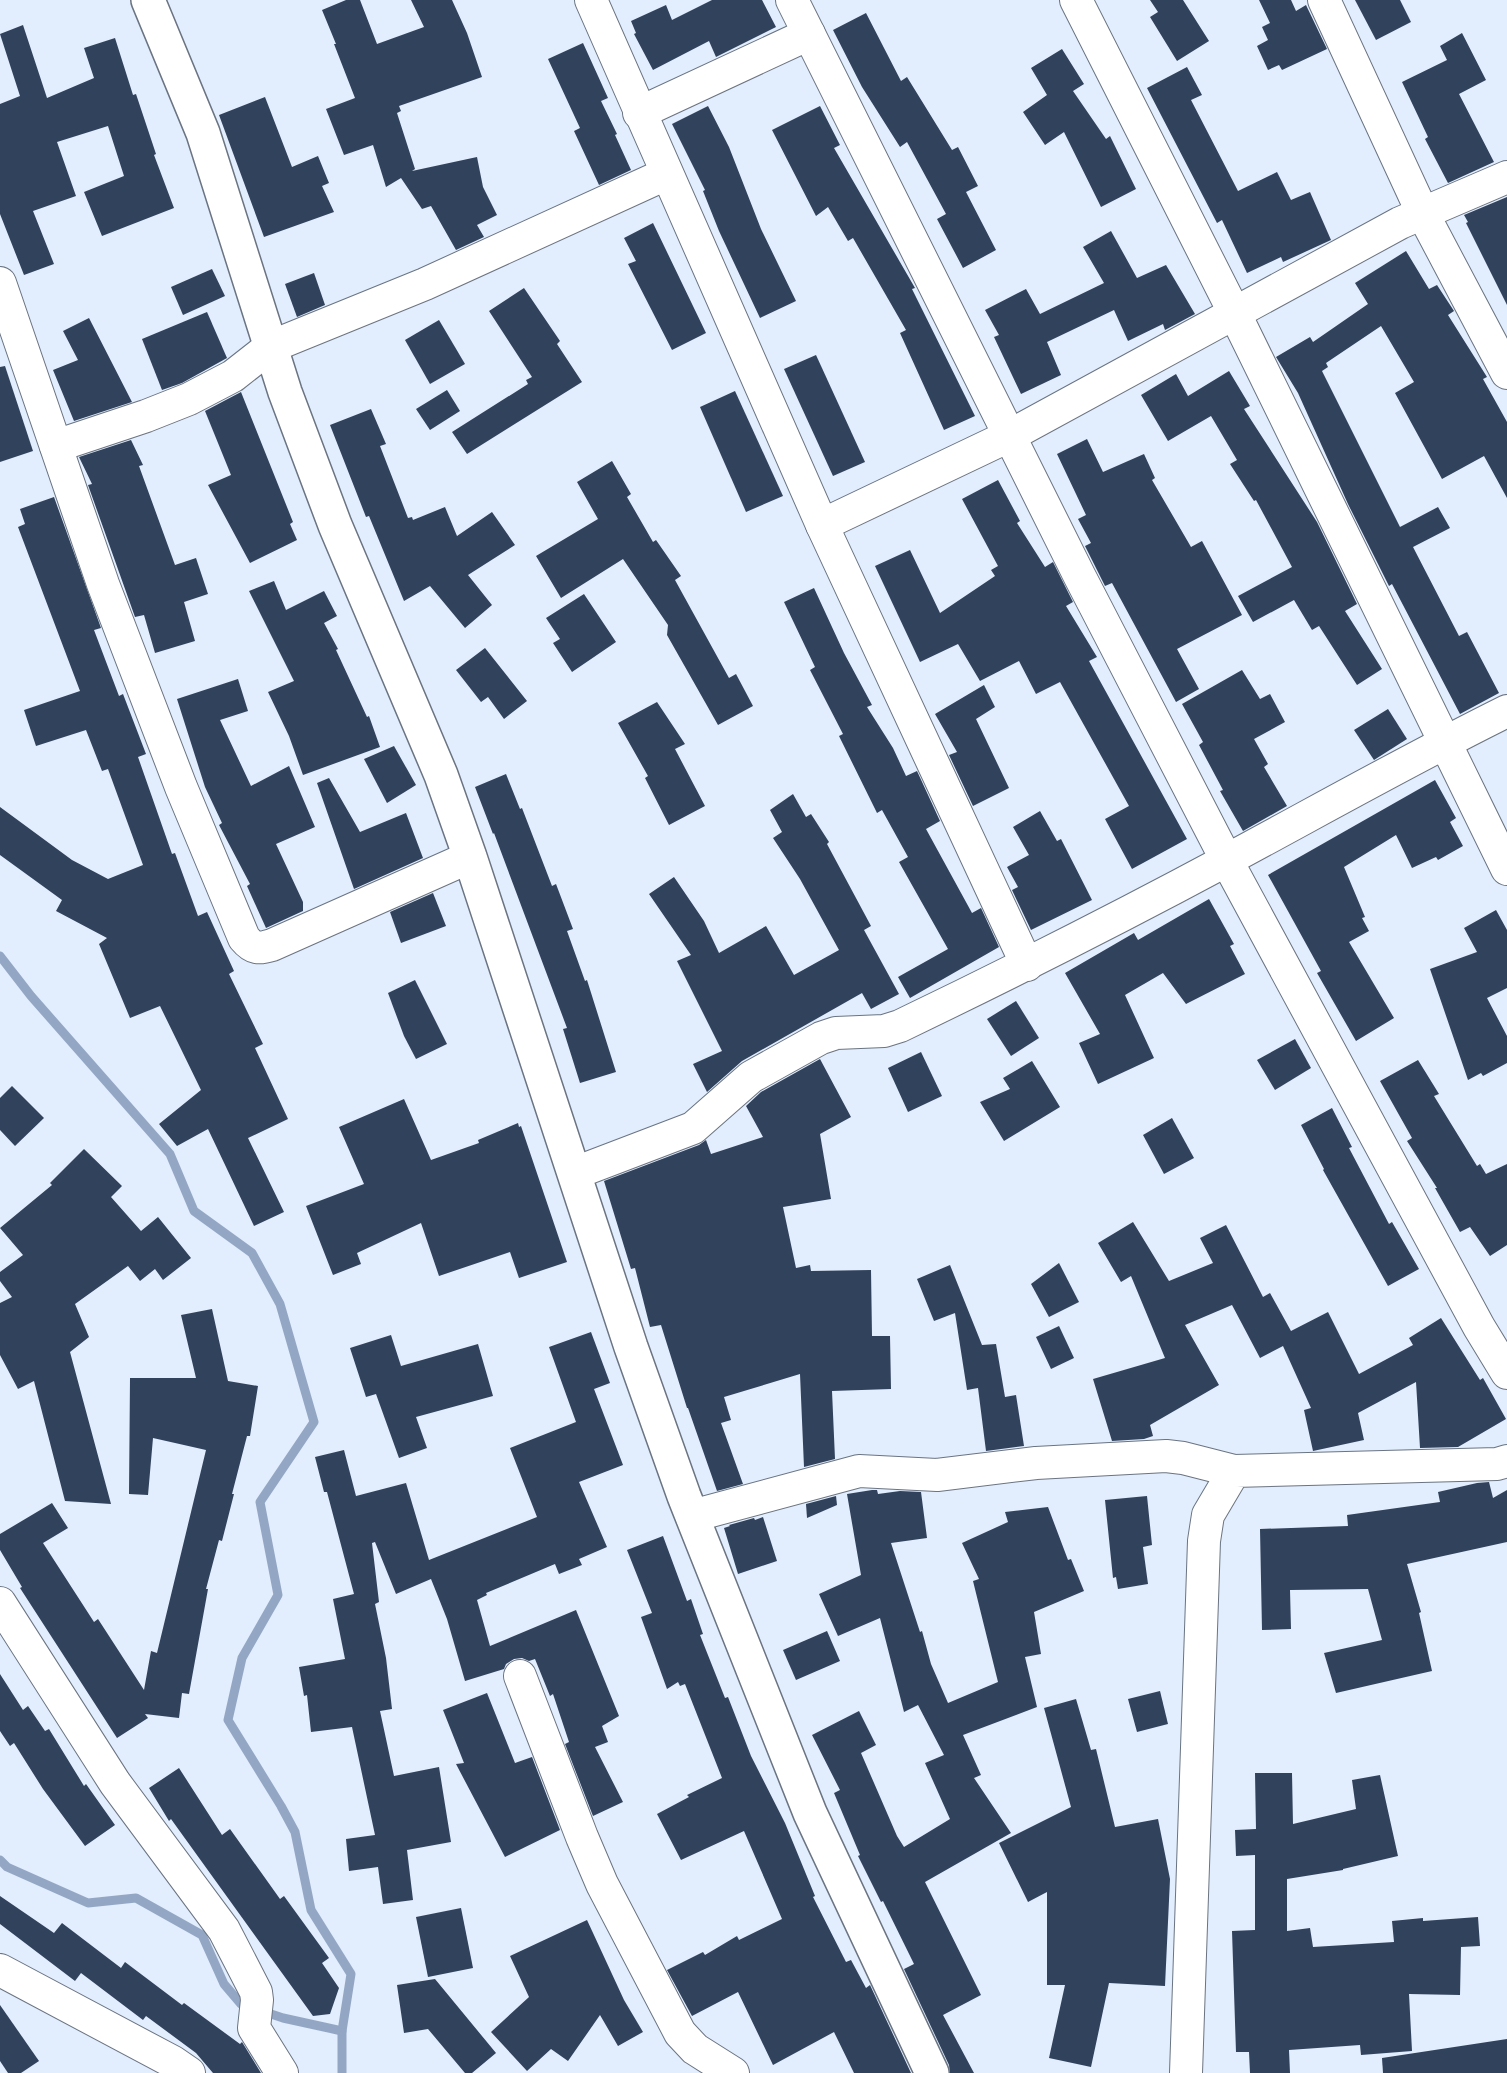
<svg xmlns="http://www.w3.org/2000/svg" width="1507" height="2073" font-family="'Alegreya Sans',sans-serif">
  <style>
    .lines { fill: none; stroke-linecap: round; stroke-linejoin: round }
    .stream { stroke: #93a7c5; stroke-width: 9 }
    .building { fill: #31425c }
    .minor-casing { stroke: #6a7482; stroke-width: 34 }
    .tertiary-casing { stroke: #6a7482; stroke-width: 36 }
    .minor { stroke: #fff; stroke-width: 32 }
    .tertiary { stroke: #fff; stroke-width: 33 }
  </style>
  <rect width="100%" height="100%" fill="#e2edfd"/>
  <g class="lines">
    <g class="stream">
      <path d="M0 956 31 996 170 1154 194 1211 252 1253 280 1304 314 1422 260 1502 278 1595 242 1658 228 1720 281 1806 295 1832 311 1910 351 1974 342 2031V2073"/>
      <path d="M0 1860 7 1867 88 1903 136 1898 202 1935 224 1984 241 2004 283 2018 342 2031"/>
    </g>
  </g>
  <g class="building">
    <path d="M346 0H360L377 44 424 27 411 0H452L467 33 482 77 399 106 401 111 397 113 415 169 412 171 477 157 483 187 497 215 477 225 484 237 456 250 431 206 422 209 401 178 386 187 373 145 344 155 326 109 355 98 334 44H336L322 10Z"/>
    <path d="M712 0H762L776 27 716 57 709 41 653 70 634 34 636 33 631 21 666 5 672 20Z"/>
    <path d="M1150 0H1183L1209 41 1177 61 1150 17 1158 12Z"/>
    <path d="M1259 0H1291L1296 11 1306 5 1327 49 1282 70 1279 65 1268 70 1257 46 1268 40 1262 27 1270 23Z"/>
    <path d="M1355 0H1400L1411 22 1376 40Z"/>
    <path d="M866 13 901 81 907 77 952 150 958 147 978 186 966 192 996 250 963 268 937 219 946 214 907 142 900 147 862 87 833 30Z"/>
    <path d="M23 25 47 98 94 78 84 48 115 38 133 95 136 94 156 154 154 155 174 208 102 236 84 192 124 176 108 126 57 142 76 196 33 211 54 264 24 275 0 214V104L20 96 0 34Z"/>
    <path d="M1462 33 1486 80 1459 94 1494 162 1448 183 1425 139 1428 137 1402 82 1447 60 1440 46Z"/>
    <path d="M583 43 608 98 601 101 617 134 615 135 631 170 599 185 574 131 580 128 548 59Z"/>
    <path d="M1062 49 1084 84 1073 91 1106 139 1110 136 1136 189 1101 207 1064 132 1045 145 1023 112 1047 95 1031 68Z"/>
    <path d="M1187 67 1202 95 1191 100 1238 191 1277 172 1291 200 1310 192 1331 240 1283 262 1281 257 1247 273 1222 220 1217 223 1147 88Z"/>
    <path d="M265 97 292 167 318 156 329 183 322 186 334 212 264 237 219 115Z"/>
    <path d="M708 106 729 147 761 229 796 301 760 318 719 231 703 191 705 190 672 124Z"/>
    <path d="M820 106 840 145 834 148 915 288 912 289 975 416 944 430 900 333 906 330 853 238 848 241 828 207 816 216 772 130Z"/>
    <path d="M1507 197V305L1466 223 1468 222 1464 215Z"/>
    <path d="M653 223 706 333 672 350 628 264 636 261 624 238Z"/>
    <path d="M1111 231 1137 278 1166 265 1195 314 1165 330 1163 324 1128 341 1114 310 1047 342 1061 375 1021 394 994 337 999 335 985 310 1026 289 1040 314 1104 283 1083 247Z"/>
    <path d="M1406 251 1429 289 1437 285 1454 311 1448 315 1487 377 1483 379 1507 422V498L1484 456 1442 479 1395 393 1414 382 1381 326 1326 363 1328 367 1322 371 1400 527 1438 507 1450 528 1413 547 1459 636 1467 632 1499 693 1460 714 1392 584 1389 586 1348 504 1298 393 1276 357 1310 337 1313 342 1368 304 1355 283Z"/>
    <path d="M212 269 225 296 183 315 171 287Z"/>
    <path d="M314 273 325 305 297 317 285 284Z"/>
    <path d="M524 288 560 341 557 344 582 382 467 454 452 432 528 384 526 380 532 377 489 311Z"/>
    <path d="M207 312 227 358 182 383 162 390 142 339Z"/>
    <path d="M89 318 132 402 74 421 53 370 78 360 63 331Z"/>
    <path d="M439 320 465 364 430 384 405 340Z"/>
    <path d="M816 355 865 462 833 476 784 369Z"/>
    <path d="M5 366 33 451 0 462V367Z"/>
    <path d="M1229 371 1250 406 1244 409 1317 522 1357 604 1345 611 1382 669 1357 685 1319 626 1312 630 1294 600 1253 622 1238 596 1292 567 1256 500 1254 501 1230 464 1237 460 1211 416 1168 441 1141 395 1176 374 1188 396Z"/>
    <path d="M447 390 460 411 430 430 416 409Z"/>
    <path d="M735 391 783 496 746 512 700 407Z"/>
    <path d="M241 392 293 522 290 524 297 540 250 563 208 485 231 475 205 411Z"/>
    <path d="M371 409 386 444 380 446 408 518 412 517 413 520 445 507 457 536 492 512 515 545 468 575 492 605 465 628 430 586 404 601 369 516 366 517 330 425Z"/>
    <path d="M1087 439 1103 472 1144 454 1155 478 1152 480 1191 547 1202 541 1242 615 1177 649 1199 689 1176 702 1112 583 1105 586 1085 546 1091 543 1078 519 1086 515 1057 454Z"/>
    <path d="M131 440 143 465 139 466 175 565 196 558 208 594 184 602 195 641 155 653 144 615 135 617 88 485 92 484 79 457Z"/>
    <path d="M612 461 631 494 627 497 653 542 656 540 681 576 675 580 729 678 736 674 753 706 718 725 667 635 668 625 623 559 561 598 536 556 598 519 577 482Z"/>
    <path d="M998 480 1020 521 1017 523 1045 567 1053 562 1073 602 1066 606 1097 657 1089 661 1187 839 1132 869 1105 819 1129 806 1060 682 1036 694 1019 661 980 681 958 644 920 662 875 566 910 550 940 613 995 576 991 570 998 566 962 499Z"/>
    <path d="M54 497 101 628 94 630 119 696 123 694 146 754 138 757 172 854 175 853 198 916 207 912 234 971 229 974 263 1044 255 1048 288 1119 248 1138 284 1212 254 1226 208 1129 177 1146 159 1124 201 1090 160 1006 130 1018 99 944 107 938 56 911 62 900 0 855V807L72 860 108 879 143 865 108 769 102 771 86 730 36 746 24 710 80 691 18 527 25 524 20 509Z"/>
    <path d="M274 581 286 610 324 591 337 616 324 623 338 649 336 650 367 717 369 716 380 747 303 775 289 736 268 692 294 681 249 591Z"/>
    <path d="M814 588 844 653 872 705 867 707 893 748 906 776 917 771 940 821 926 829 972 913 981 908 999 947 910 998 898 977 948 949 899 862 908 857 882 810 877 813 839 736 843 734 810 670 815 667 784 602Z"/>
    <path d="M584 594 616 642 572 672 553 643 560 639 546 618Z"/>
    <path d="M485 648 527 701 504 719 488 697 481 702 456 670Z"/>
    <path d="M1242 670 1260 699 1270 694 1285 722 1254 739 1268 764 1264 767 1287 806 1243 831 1220 791 1223 790 1199 745 1203 742 1182 704Z"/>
    <path d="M238 679 248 711 220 720 251 786 289 766 315 827 276 844 303 902V911L266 928 247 886 250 884 219 825 222 823 205 787 177 699Z"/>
    <path d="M984 685 995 707 976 719 1009 788 973 806 949 755 957 752 935 714Z"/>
    <path d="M657 702 685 744 675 749 705 806 669 825 645 778 648 776 618 723Z"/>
    <path d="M1388 709 1407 739 1374 760 1354 730Z"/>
    <path d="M394 746 416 785 387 803 364 759Z"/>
    <path d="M506 774 520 809 522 808 552 886 556 884 573 929 567 931 585 981 587 980 616 1072 580 1083 563 1029 567 1028 494 833 493 834 475 787Z"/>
    <path d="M329 778 360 832 406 813 423 858 354 889 317 783Z"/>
    <path d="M1435 780 1456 818 1450 822 1463 846 1438 860 1436 857 1412 868 1396 835 1344 867 1365 917 1362 918 1369 931 1349 942 1394 1018 1356 1041 1317 973 1321 971 1268 875Z"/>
    <path d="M793 794 806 817 811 814 829 842 827 844 871 926 864 930 899 994 871 1009 862 993 742 1061 707 1092 693 1064 722 1051 677 961 691 955 649 894 674 877 704 921 719 953 766 926 794 975 839 950 800 879 773 838 782 832 770 810Z"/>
    <path d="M1040 811 1057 841 1061 839 1092 900 1031 930 1012 890 1018 887 1007 867 1029 855 1013 827Z"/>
    <path d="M433 893 446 926 401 943 390 912Z"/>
    <path d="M1209 899 1234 944 1230 946 1245 974 1186 1004 1163 973 1125 995 1154 1058 1098 1084 1079 1043 1100 1034 1065 973 1134 933 1138 940Z"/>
    <path d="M1496 910 1507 930V988L1487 998 1507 1036V1063L1483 1076 1481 1073 1468 1080 1430 969 1477 952 1464 928Z"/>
    <path d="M415 980 447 1044 416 1059 404 1036 388 993Z"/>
    <path d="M1016 1001 1039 1038 1011 1056 987 1019Z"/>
    <path d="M1295 1039 1311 1068 1275 1090 1257 1060Z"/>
    <path d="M921 1052 942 1096 908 1112 888 1068Z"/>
    <path d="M820 1059 851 1117 820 1134 831 1199 783 1207 796 1268 810 1265 811 1271 871 1270 872 1336H890L891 1389 832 1391 835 1459 804 1467 800 1374 724 1397 731 1420 721 1423 743 1484 717 1491 688 1408H687L661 1325 650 1327 635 1268 631 1269 604 1181 699 1145 706 1140 711 1154 763 1137 746 1106 761 1092Z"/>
    <path d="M1418 1060 1439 1094 1434 1096 1477 1166 1480 1164 1486 1174 1507 1164V1245L1490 1256 1470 1227 1460 1232 1435 1188H1437L1407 1141 1412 1138 1380 1081Z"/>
    <path d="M1032 1061 1060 1107 1004 1141 980 1102 1010 1089 1003 1078Z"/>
    <path d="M12 1086 44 1118 15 1146 0 1130V1098Z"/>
    <path d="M404 1099 431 1160 479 1143 478 1140 518 1123 519 1127 521 1126 567 1262 519 1278 510 1252 439 1276 421 1223 357 1253 361 1264 333 1275 306 1206 364 1184 339 1127Z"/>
    <path d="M1332 1108 1352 1147 1349 1148 1389 1224 1392 1222 1419 1269 1388 1286 1323 1170 1324 1169 1301 1125Z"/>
    <path d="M1172 1118 1194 1158 1164 1174 1143 1135Z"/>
    <path d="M84 1149 122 1186 111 1197 141 1231 158 1217 191 1258 163 1280 155 1269 140 1281 128 1266 75 1304 89 1337 70 1352 111 1504 65 1501 34 1381 18 1389 0 1355V1303L12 1297 0 1281V1272L23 1255 0 1228 52 1185 50 1183Z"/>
    <path d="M1133 1222 1169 1281 1213 1263 1200 1238 1226 1225 1263 1297 1270 1293 1291 1331 1328 1312 1359 1374 1413 1345 1409 1338 1441 1318 1480 1380 1483 1378 1506 1419 1458 1447 1420 1448 1416 1382 1358 1413 1364 1440 1313 1451 1304 1410 1311 1408 1283 1346 1260 1358 1232 1305 1185 1325 1219 1385 1150 1425 1153 1436 1144 1439 1112 1441 1093 1379 1165 1358 1131 1276 1121 1282 1098 1243Z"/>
    <path d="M1059 1263 1079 1302 1049 1317 1031 1284Z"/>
    <path d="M950 1265 982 1345 996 1344 1005 1397 1016 1395 1024 1446 986 1451 978 1388 967 1390 955 1313 934 1321 917 1279Z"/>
    <path d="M212 1309 228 1381 258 1386 250 1436H247L232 1494H234L222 1541 219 1540 206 1589H208L189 1694 182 1693 179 1718 145 1714 148 1718 117 1738 20 1588 22 1587 0 1550V1534L52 1503 68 1528 43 1543 94 1622 98 1619 144 1690 151 1651 157 1653 206 1450 153 1438 148 1495 129 1494 130 1378H196L181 1315Z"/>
    <path d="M1059 1326 1074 1358 1051 1369 1036 1337Z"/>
    <path d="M591 1332 610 1383 594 1389 623 1465 579 1482 607 1547 579 1559 582 1565 559 1574 555 1564 486 1593 487 1595 477 1600 490 1646 576 1610 619 1716 602 1726 608 1742 595 1747 623 1802 593 1816 565 1744 569 1742 553 1694 550 1696 535 1659 529 1661 522 1658 514 1659 506 1664 504 1669 465 1681 447 1619 431 1579 396 1594 375 1542 372 1543 379 1602 375 1604 386 1658 392 1709 380 1711 394 1776 439 1767 451 1842 407 1850 413 1900 383 1904 378 1867 349 1871 346 1839 375 1835 352 1727 311 1732 307 1695 304 1696 299 1667 345 1659 333 1599 354 1594 327 1492H324L315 1457 344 1450 356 1496 406 1483 429 1560 537 1517 510 1448 576 1422 549 1347Z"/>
    <path d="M391 1335 401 1366 478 1344 493 1396 416 1417 427 1448 399 1458 376 1394 366 1397 350 1348Z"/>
    <path d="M1489 1482 1493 1498 1507 1490V1542L1407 1564 1421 1612 1419 1613 1432 1671 1336 1693 1324 1653 1382 1640 1368 1589 1290 1590 1291 1629 1262 1630 1260 1529 1348 1526 1347 1515 1440 1502 1438 1492 1477 1483Z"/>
    <path d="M872 1490H877L878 1494 900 1491 921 1492 927 1538 891 1543 920 1632 922 1631 931 1664 948 1703 998 1682 973 1581 979 1579 962 1543 1008 1522 1005 1512 1048 1507 1068 1560 1071 1559 1084 1591 1034 1612 1041 1654 1025 1657 1037 1707 963 1735 981 1775 974 1778 1011 1833 925 1882 981 1995 943 2015 974 2073H950L949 2065 904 1969 914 1964 883 1901 881 1902 858 1856 860 1855 834 1793 840 1790 812 1735 859 1711 876 1745 861 1753 897 1836 904 1847 950 1819 925 1763 944 1755 918 1705 904 1712 880 1618 838 1636 819 1594 861 1575 847 1494Z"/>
    <path d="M836 1496 837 1505 807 1518 806 1504Z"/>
    <path d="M1147 1496 1152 1545 1143 1547 1148 1584 1118 1589 1116 1577 1113 1578 1105 1500Z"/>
    <path d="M763 1517 777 1561 738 1574 724 1528 730 1526 729 1525 754 1518 755 1520Z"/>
    <path d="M663 1536 687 1601 691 1599 703 1634 700 1635 725 1698 728 1697 751 1756 785 1823 815 1896 813 1897 846 1962 851 1960 866 1988 870 1985 911 2073H854L834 2032 773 2065 738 1992 692 2016 667 1970 703 1952 705 1955 737 1936 739 1940 782 1919 744 1831 681 1860 657 1814 689 1797 687 1795 722 1778 685 1684 680 1686 678 1682 667 1689 641 1617 652 1613 627 1550Z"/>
    <path d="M827 1631 840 1661 796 1680 783 1650Z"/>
    <path d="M0 1674 23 1710 28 1706 45 1731 49 1729 84 1786 86 1784 115 1825 85 1846 43 1789 14 1743 10 1746 0 1731Z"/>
    <path d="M1160 1691 1168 1724 1137 1732 1128 1699Z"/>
    <path d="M487 1693 515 1763 532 1757 560 1830 505 1857 456 1764 464 1763 443 1710Z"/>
    <path d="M1076 1699 1091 1750 1096 1749 1115 1827 1158 1819 1170 1879 1165 1986 1109 1983 1091 2067 1049 2058 1065 1985H1047V1892L1028 1902 999 1843 1071 1807 1044 1708Z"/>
    <path d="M179 1768 222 1835 230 1829 280 1899 284 1896 329 1958 322 1963 339 1988 330 2014 313 2016 171 1819 169 1821 149 1788Z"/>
    <path d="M1255 1773H1292L1293 1824 1356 1809 1352 1780 1380 1775 1398 1856 1343 1869V1870L1287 1879V1931L1310 1928 1313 1947 1394 1942 1392 1921 1423 1918V1921L1478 1917 1480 1946 1461 1947 1460 1995 1409 1994 1412 2051 1361 2055 1360 2045 1289 2050 1290 2073H1250L1249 2052H1236L1232 1931 1255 1930V1855L1236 1856 1235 1830 1256 1829Z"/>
    <path d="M0 1896 54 1933 62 1923 121 1968 125 1962 182 2005 184 2003 240 2044 242 2042 261 2073H213L196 2053 146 2016 143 2020 81 1973 75 1981 0 1924Z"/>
    <path d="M461 1908 473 1968 428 1977 416 1917Z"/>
    <path d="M587 1920 624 2000 643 2032 618 2046 600 2015 568 2061 551 2049 527 2071 491 2032 529 1997 510 1956Z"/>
    <path d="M435 1979 496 2053 472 2073H465L428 2029 404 2033 397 1985Z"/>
    <path d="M0 2005 39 2061 21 2073H8L0 2061Z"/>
    <path d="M1507 2039V2073H1383L1382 2058Z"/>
  </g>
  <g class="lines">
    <defs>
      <g id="minor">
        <path d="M591 0 822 525 1027 965"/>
        <path d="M792 0 1080 577 1227 861 1479 1327 1507 1373"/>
        <path d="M1076 0 1235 314 1507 869"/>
        <path d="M1324 0 1423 214 1507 373"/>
        <path d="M639 113 809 34"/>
        <path d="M0 283 103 584 181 787 244 938C253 949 259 949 272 945L470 857"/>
        <path d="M56 446 146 416 189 399 233 376 270 347 425 284 666 174"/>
        <path d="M822 525 1009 436 1400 223 1507 177"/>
        <path d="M575 1173 693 1128 751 1077 821 1038 836 1033 884 1031 900 1026C1010 973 1119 918 1227 860 1320 810 1412 758 1507 711"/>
        <path d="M692 1516 859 1471 937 1475 1036 1463 1166 1456 1183 1458 1234 1471"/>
        <path d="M0 1603 115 1783 224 1930 256 1992 257 2000 254 2028 282 2073"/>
        <path d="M520 1676 582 1837 602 1884 680 2033 695 2049 733 2073"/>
        <path d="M0 1970 173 2062 189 2073"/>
        <path d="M1186 2073 1204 1541 1208 1515 1234 1471 1497 1464 1507 1461"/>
      </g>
      <path id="tertiary" d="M148 0 203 133 285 392 335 525 441 775 470 857 631 1347 684 1496 810 1813 932 2073"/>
    </defs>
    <use href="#minor" class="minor-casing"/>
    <use href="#tertiary" class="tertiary-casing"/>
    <use href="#minor" class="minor"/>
    <use href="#tertiary" class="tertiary"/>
  </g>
</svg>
